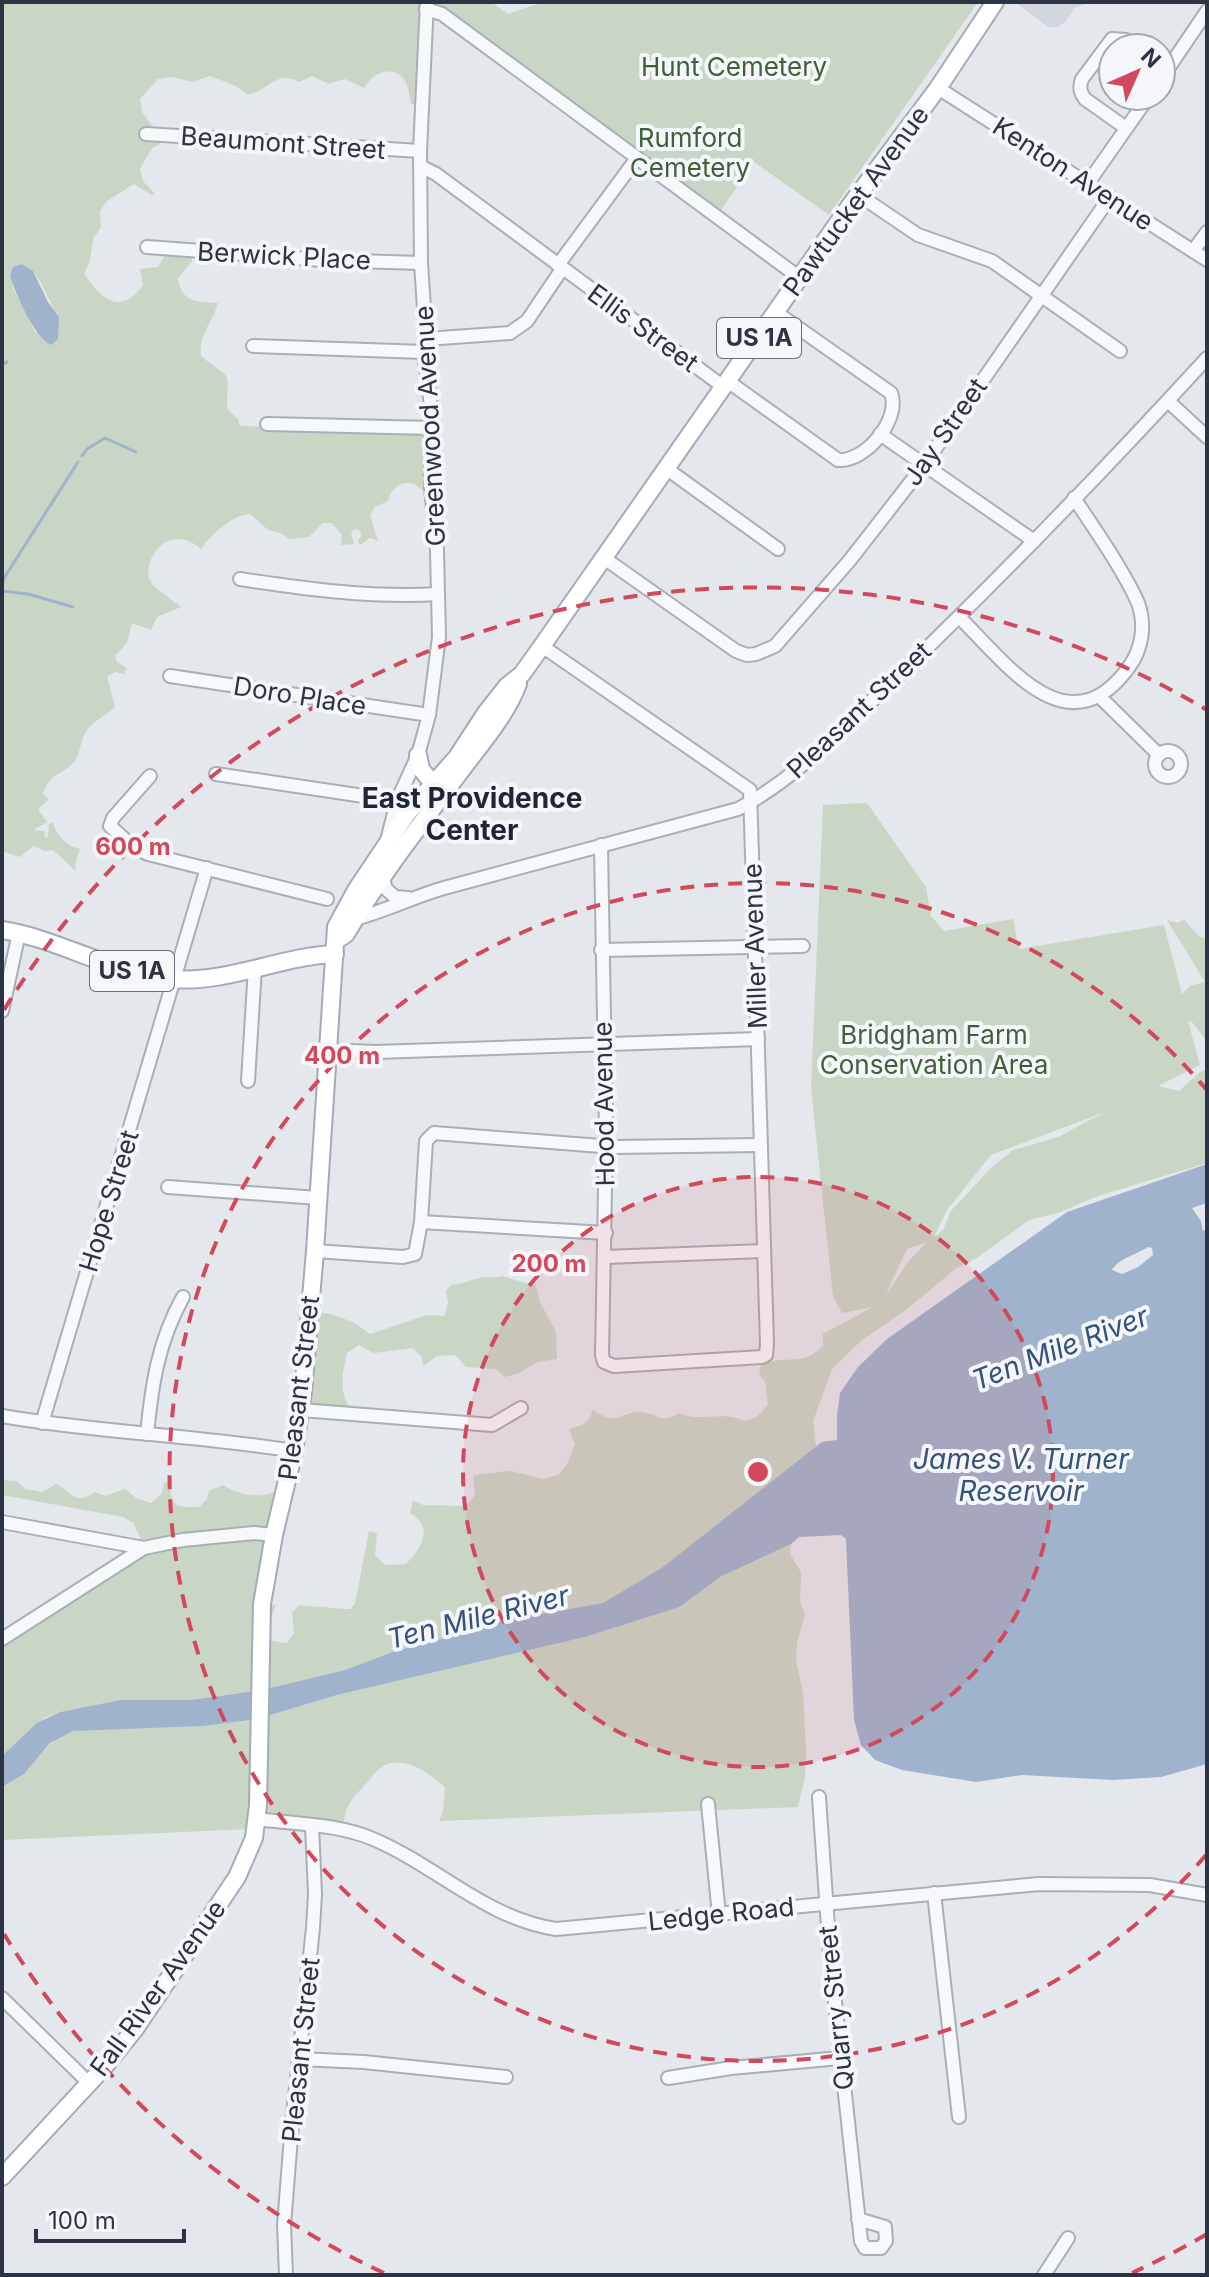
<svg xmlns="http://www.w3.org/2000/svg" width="1209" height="2277" font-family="Inter,sans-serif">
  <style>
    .built { fill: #d2d6de }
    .green { fill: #c9d6c5; fill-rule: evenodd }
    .water { fill: #9fb4cc; fill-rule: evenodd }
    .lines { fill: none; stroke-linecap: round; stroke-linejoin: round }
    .stream { stroke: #9fb4cc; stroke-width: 3 }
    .minor-casing { stroke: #a9aeb7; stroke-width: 16 }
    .major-casing { stroke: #a3abb8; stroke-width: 20 }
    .minor { stroke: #f7f8fa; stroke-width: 12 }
    .major { stroke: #fff; stroke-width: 16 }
    .ring { fill: none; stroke: #d1495b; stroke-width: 4; stroke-dasharray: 14 10 }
    .labels { text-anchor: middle; stroke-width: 8; stroke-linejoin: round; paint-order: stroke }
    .shield { fill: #f4f6f9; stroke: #676e7b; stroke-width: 2 }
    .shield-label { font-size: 24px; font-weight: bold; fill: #2b3445 }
    .park-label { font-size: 26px; fill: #3f6138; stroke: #f4f6f9 }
    .street-label { font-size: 26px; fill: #2b3445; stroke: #f4f6f9 }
    .neighbourhood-label { font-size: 28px; font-weight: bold; fill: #1d2536; stroke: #f4f6f9 }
    .water-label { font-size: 28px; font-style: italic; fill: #34527a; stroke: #f4f6f9 }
    .centre { fill: #d1495b; stroke: #f4f6f9; stroke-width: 4 }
    .ring-label { font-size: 24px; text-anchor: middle; font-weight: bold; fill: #d1495b; stroke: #f4f6f9; stroke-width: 8; stroke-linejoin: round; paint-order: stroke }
  </style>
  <rect width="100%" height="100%" fill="#e4e7ec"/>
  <path class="built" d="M1015 2H1091L1075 8 1065 22 1058 27H1048Z"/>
  <g class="green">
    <path d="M2 2H427L420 104H411C409 96 409 85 403 78 390 64 371 75 364 88L345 79 329 84 312 76 299 82C277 70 270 89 248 95L236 86 210 76 193 82 171 77 158 79 140 99 142 112 161 138 160 144 152 148 140 169 143 181 155 194 152 195 134 184 107 201 100 211 101 227 93 239 90 261 84 274C101 298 119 317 143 285L140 269 158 267 167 252 192 254V261L178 278C181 303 198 302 218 303 213 322 198 335 201 356 232 382 228 365 227 409L238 419 240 426 428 432 426 492C421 490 418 486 414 484 401 479 390 490 388 501L375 507 370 515 378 541 370 538 360 545 358 541 361 536 360 530 354 529 351 533 354 544 341 545 342 535 332 523H323L309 537 290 539 280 533 268 530 250 514C233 515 211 534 201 549 167 519 138 565 152 584 155 588 174 601 181 607L157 617 151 630 132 623 127 643 115 656 117 662 127 668 124 674 116 672 107 676 115 707C106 716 93 720 86 732 80 741 80 755 74 762 62 776 51 771 43 794L49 799 38 809 47 822 36 828 35 831H44L45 837H48L49 824 52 822C57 836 66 846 80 849L75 864 76 871 53 850 44 851 34 846 19 857 2 851ZM22 264C41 271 47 301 59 317L36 333 13 288 14 267Z"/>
    <path d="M435 2H491L508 14 543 2H978L829 215 754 162 719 213Z"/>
    <path d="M867 803 926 887 931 916 944 931 1013 919 1019 949 1164 925 1182 994 1190 986 1205 982 1167 920 1177 923 1184 920 1199 936 1207 940V1042L1193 1023 1188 1021 1200 1065 1158 1086 1179 1091 1200 1072 1207 1069V1163L1098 1196 1058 1213 1029 1220 977 1258 955 1269 906 1310 862 1340 832 1369 813 1421 816 1448 663 1567 603 1603 495 1622 474 1630 392 1652 345 1670 261 1690 191 1700H120L60 1712 46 1717 2 1756V1639L138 1548 141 1539 133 1523 123 1517 2 1495V1480L17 1481 25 1489 42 1492 56 1484C75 1493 73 1506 95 1492L105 1496 125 1489 136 1498 151 1503 162 1493 164 1483 168 1482C174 1505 171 1508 199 1507L207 1499 209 1491 223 1485C238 1495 264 1501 279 1488L261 1604 276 1605 268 1626 272 1641 287 1643 294 1633 292 1613 299 1605 345 1609H350L355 1604 369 1531 377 1533 375 1555 385 1565 406 1564C421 1548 435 1528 410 1513L413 1500 423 1505 466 1506 475 1495 473 1477 475 1475 511 1471 543 1479 558 1475 567 1464 575 1445 569 1429C582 1426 590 1423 593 1409 617 1429 623 1410 642 1412 660 1414 660 1425 679 1413 699 1423 723 1410 744 1421L757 1417 768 1405 765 1382 759 1374 761 1365C785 1353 800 1369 823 1346V1334L873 1307 842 1313 833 1296 811 1088 823 805ZM1105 1112 1058 1137 1013 1150 991 1168 951 1211 943 1230 934 1237 947 1210 991 1155ZM927 1242 908 1262 885 1296 907 1249Z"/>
    <path d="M502 1276 536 1286 540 1302 556 1332 557 1359 537 1362 519 1373 505 1377 496 1369 466 1367 455 1355 437 1356 423 1366 422 1357 413 1348 374 1353 359 1345 347 1353C343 1371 338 1391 350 1407L347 1415 308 1411 310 1311C332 1313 352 1319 370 1334L427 1315 444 1316 448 1303 446 1291 451 1285C464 1284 469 1280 480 1278 488 1276 493 1279 502 1276Z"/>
    <path d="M791 1544 790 1554 801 1572 800 1602 805 1614 797 1643 796 1661 803 1693 806 1750 805 1777 798 1807 439 1821 443 1811 445 1788C433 1775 404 1755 385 1765 377 1769 369 1781 363 1787 352 1798 343 1810 344 1825L2 1840V1787C36 1771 45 1734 80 1730L204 1726 257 1719 337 1695 585 1637 681 1607 720 1577Z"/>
  </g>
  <g class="water">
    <path d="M22 264 33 271 48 302 59 317 58 339 51 345C34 337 15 293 10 275L13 267Z"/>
    <path d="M1207 1164V1203L1192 1208 1201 1221 1203 1231 1207 1229V1764L1161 1777 1113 1780 1022 1775 976 1782 902 1770 875 1760 861 1745 854 1720 846 1539 841 1535 799 1537 791 1544 720 1577 680 1607 585 1637 337 1695 257 1719 204 1726 73 1731 50 1743 24 1774 2 1787V1756L37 1723 60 1712 120 1700H191L261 1690 345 1670 392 1652 474 1630 495 1622 603 1603 663 1567 822 1442 837 1440V1415L840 1393 858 1367 887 1339 1067 1212ZM1148 1247 1152 1248 1153 1255 1138 1267 1122 1274 1112 1270C1119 1258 1136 1255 1148 1247Z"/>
  </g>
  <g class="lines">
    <g class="stream">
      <path d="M2 364 7 362"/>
      <path d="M82 456 87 449 105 438 136 452"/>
      <path d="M2 588 4 578 78 462"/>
      <path d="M2 591 28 594 73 607"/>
    </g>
    <defs>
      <g id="minor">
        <path d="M426 9 442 14 800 278"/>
        <path d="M1161 79 1207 11"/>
        <path d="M938 88 1207 260"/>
        <path d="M1126 128 1085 99C1080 92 1079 88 1082 79L1112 39 1126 40 1138 48"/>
        <path d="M146 134 420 151"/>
        <path d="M420 166 436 174 725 388"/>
        <path d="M1088 183 1149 96"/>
        <path d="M859 195 918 235 992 261 1120 351"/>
        <path d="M147 247 322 260 421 263"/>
        <path d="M1193 251 1207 232"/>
        <path d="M558 265 637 158"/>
        <path d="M426 339 510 333 527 321 562 269"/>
        <path d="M253 346 424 352"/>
        <path d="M729 382 838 460C866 462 901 419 891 393L777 313"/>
        <path d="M1168 401 1207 437"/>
        <path d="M267 424 431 428"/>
        <path d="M880 434 1034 541"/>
        <path d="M667 469 778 549"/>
        <path d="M604 558 736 651 747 655 756 654 775 646 850 560 924 465 1110 197"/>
        <path d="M240 579C306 589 371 598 438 594"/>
        <path d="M959 617C1007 664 1068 751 1129 667 1142 649 1146 625 1138 603 1124 571 1094 528 1074 498"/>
        <path d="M542 646 750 790 767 1344 766 1355 762 1357 614 1366 604 1362 602 1355 606 1133 601 845"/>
        <path d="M170 676 429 715"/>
        <path d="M1100 697 1159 755"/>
        <circle cx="1168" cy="764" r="13"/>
        <path d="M216 774 397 801"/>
        <path d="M150 776 113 818 110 826 132 846 148 854 327 899"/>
        <path d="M387 841 397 801 418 755 429 715 439 637 437 551 431 487V406L424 352 426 339 421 263 420 151 427 2"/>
        <path d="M383 879 386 889 395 897 408 898"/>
        <path d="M355 919C385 911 413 897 444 888L738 809C799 777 847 723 897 677 1004 574 1107 467 1207 358"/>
        <path d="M601 950 803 946"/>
        <path d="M2 1011 19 933"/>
        <path d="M328 1050 376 1052 758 1039"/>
        <path d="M248 1081 255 967"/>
        <path d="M168 1187 318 1198"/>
        <path d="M421 1222 606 1233"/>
        <path d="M315 1251 403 1257 415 1254 421 1222 426 1141 434 1133 614 1147 760 1145"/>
        <path d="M605 1257 763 1251"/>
        <path d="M301 1410 492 1425 521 1408"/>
        <path d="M2 1416C99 1433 197 1435 294 1451"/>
        <path d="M42 1423 207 868"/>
        <path d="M147 1434C152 1384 158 1342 183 1297"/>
        <path d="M2 1522 144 1548"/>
        <path d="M2 1639 144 1548 183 1540 254 1533 274 1535"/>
        <path d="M819 1797 830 1956 861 2241 865 2248H881L886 2241 885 2227 858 2219"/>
        <path d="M708 1804 719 1915"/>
        <path d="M257 1819C295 1824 338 1824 373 1839 437 1866 485 1918 556 1929L1039 1884 1150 1885 1207 1895"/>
        <path d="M934 1893 959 2117"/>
        <path d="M2 1998 89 2083"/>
        <path d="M299 2059 364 2062 506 2077"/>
        <path d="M668 2078 731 2068 840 2058"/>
        <path d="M286 2275 284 2225 292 2124 313 1928 315 1894 312 1826"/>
        <path d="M1044 2275 1068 2238"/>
      </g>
      <g id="major">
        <path d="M418 755 421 769 439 791"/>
        <path d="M2 930C60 939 113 974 172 979 226 984 281 956 335 954"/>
        <path d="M337 940 346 934C379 877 421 824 460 772 480 745 506 716 518 684"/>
        <path d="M2 2177 105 2066 135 2029 237 1877 254 1838 258 1805 262 1604 274 1535 294 1451 303 1392 315 1251 336 927 356 890 407 814 457 757 485 714 507 686 522 674 542 646 849 207 938 88 995 2"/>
      </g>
    </defs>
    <use href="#minor" class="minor-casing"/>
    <use href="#major" class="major-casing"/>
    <use href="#minor" class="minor"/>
    <use href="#major" class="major"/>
  </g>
  <circle cx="758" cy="1472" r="295" fill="#d1495b" fill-opacity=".12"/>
  <g class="ring">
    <circle cx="758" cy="1472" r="295"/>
    <path d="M1206 1855A589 589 0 1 1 1206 1089"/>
    <path d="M1207 2234A884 884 0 0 1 1132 2273M384 2273A884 884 0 0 1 4 1934M4 1010A884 884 0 0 1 1207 710"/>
  </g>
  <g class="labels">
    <g class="shield">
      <rect x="717" y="318" width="84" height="40" rx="6"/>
      <rect x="90" y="951" width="84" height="40" rx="6"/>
    </g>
    <g class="shield-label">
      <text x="759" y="346">US 1A</text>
      <text x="132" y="979">US 1A</text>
    </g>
    <g class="park-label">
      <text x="734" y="76">Hunt Cemetery</text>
      <text x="690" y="147">Rumford<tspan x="690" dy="30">Cemetery</tspan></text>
      <text x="934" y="1044">Bridgham Farm<tspan x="934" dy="30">Conservation Area</tspan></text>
    </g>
    <g class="street-label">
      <text transform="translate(283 143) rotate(4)" y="9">Beaumont Street</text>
      <text transform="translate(1073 174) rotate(33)" y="9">Kenton Avenue</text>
      <text transform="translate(856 201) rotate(-54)" y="9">Pawtucket Avenue</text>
      <text transform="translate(284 256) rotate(3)" y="9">Berwick Place</text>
      <text transform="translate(643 328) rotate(36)" y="9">Ellis Street</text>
      <text transform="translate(430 426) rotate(-93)" y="9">Greenwood Avenue</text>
      <text transform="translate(945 432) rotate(-55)" y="9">Jay Street</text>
      <text transform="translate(300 696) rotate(9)" y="9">Doro Place</text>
      <text transform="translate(859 710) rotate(-43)" y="9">Pleasant Street</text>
      <text transform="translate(755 946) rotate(-92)" y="9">Miller Avenue</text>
      <text transform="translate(604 1104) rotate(-91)" y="9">Hood Avenue</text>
      <text transform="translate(109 1201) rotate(-73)" y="9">Hope Street</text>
      <text transform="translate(299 1388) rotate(-83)" y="9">Pleasant Street</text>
      <text transform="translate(721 1914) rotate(-6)" y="9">Ledge Road</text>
      <text transform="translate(158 1988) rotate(-54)" y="9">Fall River Avenue</text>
      <text transform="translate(836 2008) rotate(-96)" y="9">Quarry Street</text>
      <text transform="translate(301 2050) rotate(-84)" y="9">Pleasant Street</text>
    </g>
    <g class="neighbourhood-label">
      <text x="472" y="808">East Providence<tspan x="472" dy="32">Center</tspan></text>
    </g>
    <g class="water-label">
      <text transform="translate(1060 1348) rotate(-21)" y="10">Ten Mile River</text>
      <text x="1021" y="1469">James V. Turner<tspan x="1021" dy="32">Reservoir</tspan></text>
      <text transform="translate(478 1617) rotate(-14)" y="10">Ten Mile River</text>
    </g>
  </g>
  <circle cx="758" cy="1472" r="12" class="centre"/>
  <g class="ring-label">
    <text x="133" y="855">600 m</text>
    <text x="342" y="1064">400 m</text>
    <text x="549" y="1272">200 m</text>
  </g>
  <rect width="1209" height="2277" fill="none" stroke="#2b3445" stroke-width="8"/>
  <g transform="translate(1137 72) rotate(45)"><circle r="38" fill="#f4f6f9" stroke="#a4a8b1" stroke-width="2"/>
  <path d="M0-6L14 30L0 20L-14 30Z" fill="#d1495b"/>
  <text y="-12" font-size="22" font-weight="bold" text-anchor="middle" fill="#2b3445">N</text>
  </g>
  <path d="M36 2229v12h148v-12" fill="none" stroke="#2b3445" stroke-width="4"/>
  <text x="48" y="2229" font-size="24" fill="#2b3445" stroke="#f4f6f9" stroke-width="6" paint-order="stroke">100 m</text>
</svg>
